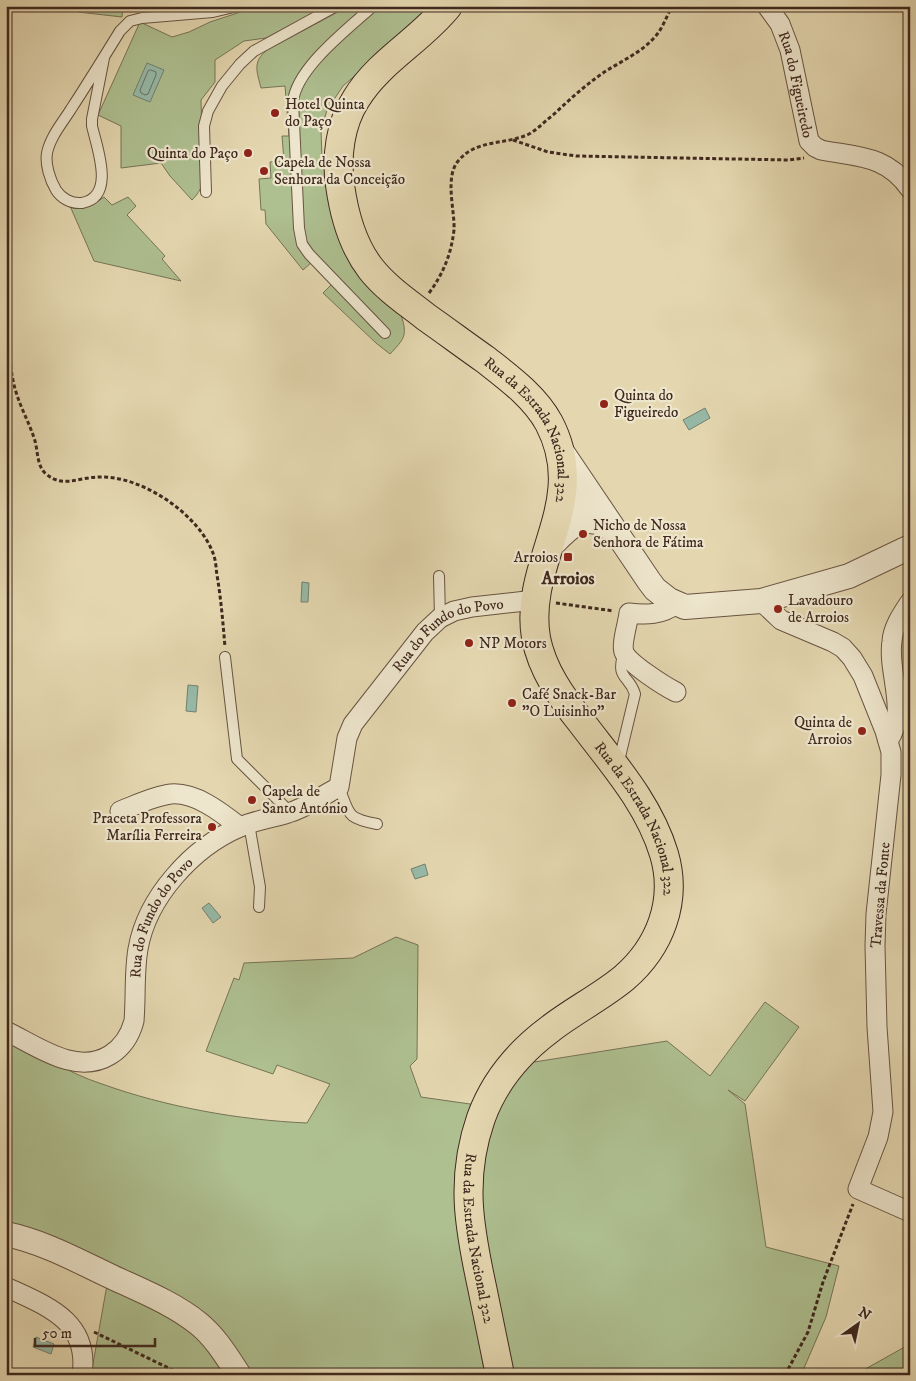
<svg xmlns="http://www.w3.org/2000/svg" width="916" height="1381" font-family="'IM FELL DW Pica',serif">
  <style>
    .green { fill: #aebf90; stroke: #767457 }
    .water { fill: #96baa8; stroke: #738071 }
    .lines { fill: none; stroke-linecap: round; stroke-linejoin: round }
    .shore { stroke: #6a7163; stroke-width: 1 }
    .service-casing { stroke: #685442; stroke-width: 12 }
    .minor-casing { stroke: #685442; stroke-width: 21 }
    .tertiary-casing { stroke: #685442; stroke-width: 26 }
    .primary-casing { stroke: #3f281e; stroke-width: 30 }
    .path { stroke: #3f281e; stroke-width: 3; stroke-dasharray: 4 2.5; stroke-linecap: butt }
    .service { stroke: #ede5cc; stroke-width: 10 }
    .minor { stroke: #ede5cc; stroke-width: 19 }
    .tertiary { stroke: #ede5cc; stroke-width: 24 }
    .primary { stroke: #e4d7b0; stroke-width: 28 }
    .poi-dot { fill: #8f2418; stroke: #ede5cc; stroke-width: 2 }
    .labels { text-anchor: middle; stroke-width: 4.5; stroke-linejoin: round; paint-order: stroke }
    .street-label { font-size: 15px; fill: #3f281e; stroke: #ede5cc }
    .poi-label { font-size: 15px; fill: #3f281e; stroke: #ede5cc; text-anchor: start }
    .quarter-label { font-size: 18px; font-weight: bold; fill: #3f281e; stroke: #ede5cc }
  </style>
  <rect width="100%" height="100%" fill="#e4d7b0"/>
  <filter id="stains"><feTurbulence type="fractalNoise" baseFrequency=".004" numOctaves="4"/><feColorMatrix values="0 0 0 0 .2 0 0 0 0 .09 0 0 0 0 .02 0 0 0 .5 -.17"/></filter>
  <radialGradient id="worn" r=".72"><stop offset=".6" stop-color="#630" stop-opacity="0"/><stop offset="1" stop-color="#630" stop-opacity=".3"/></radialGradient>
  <g class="green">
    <path d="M78 6H123L122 17 78 12Z"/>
    <path d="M259 6H326L266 38 244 41 215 60V82L201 100 203 177C202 188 199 193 192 200L170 176 161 163 121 168V126L98 115 140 22 172 37 189 32 210 22Z"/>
    <path d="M349 6H430L414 24 343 86 327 110 321 131 322 157 333 216 401 315C408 336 404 339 390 354L376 343 323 293 333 283 312 262 303 270 266 224 265 210H261L259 179 271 178 270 162 284 161 282 136H289L285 86 261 88C257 72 252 62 267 50Z"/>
    <path d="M104 197 112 205 128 197 136 206 127 215 165 256 162 259 181 281 94 261 70 206C83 206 92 206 104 197Z"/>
    <path d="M396 937 418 945 417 1059 410 1066 421 1097 477 1105 460 1227 485 1375H91L110 1268 6 1230V1036C37 1053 68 1073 102 1084 166 1107 239 1120 307 1123L330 1084 277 1065 273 1074 206 1051 234 978 239 980 244 963 353 958Z"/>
    <path d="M765 1002 799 1027 745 1101 728 1090 745 1104 766 1247 839 1266 826 1317 801 1375H505L483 1251 478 1169 497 1107 528 1063 667 1041 710 1076Z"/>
    <path d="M910 1344V1375H856L860 1372Z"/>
  </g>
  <g class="water">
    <path d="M147 63 164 70 150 102 133 95Z"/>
    <path d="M705 408 710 418 689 430 683 420Z"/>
    <path d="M302 582 309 583 308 602H301Z"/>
    <path d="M188 685 198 686 196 712 186 711Z"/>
    <path d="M425 864 428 875 415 879 411 869Z"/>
    <path d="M209 903 221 917 213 923 202 908Z"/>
    <path d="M36 1337 54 1344 51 1354 33 1347Z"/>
  </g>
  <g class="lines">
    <path class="shore" d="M151 70 156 72V75L148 94 145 95 141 93 140 90 148 71Z"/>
    <defs>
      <g id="service">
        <path d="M373 6C349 28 296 68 293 102L299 228 302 244 309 254 385 333"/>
        <path d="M104 58 92 119V126C97 148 116 197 82 203 71 204 61 198 56 190 50 180 45 164 47 153 50 137 63 122 71 109 88 83 104 57 120 31L130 21 142 18 213 12 238 6"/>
        <path d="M206 192 204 126 208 111 222 86 240 64 254 51 336 6"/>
        <path d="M439 576 440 618"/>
        <path d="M225 657 237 759 291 813"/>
        <path d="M618 765 635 694C629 674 615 680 624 652"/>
        <path d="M339 787C350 815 346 818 377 824"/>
        <path d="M249 824 260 887 259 907"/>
      </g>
      <g id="minor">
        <path id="s1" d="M767 6 780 24 790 50 809 141 815 147 821 150C857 157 887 155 910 189"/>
        <path d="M761 601 781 620 833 642 843 648 852 658 863 676 885 731 891 752V775L876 914 875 946 877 1027 883 1112 878 1137 858 1189 910 1212"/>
        <path d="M676 692C666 687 626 662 624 652 621 644 628 623 629 613 646 615 662 615 676 604"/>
        <path d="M888 741C909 711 887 673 892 641 893 627 902 614 910 602"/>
        <path d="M120 811C136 805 154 796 171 794 196 792 222 813 240 827"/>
        <path id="s2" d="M6 1031C37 1046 76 1076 110 1055 123 1047 130 1036 134 1021 136 997 134 972 138 949 147 897 193 847 240 827 256 820 273 818 288 813 306 808 323 795 339 787L347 738 353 724 425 632 440 618 454 611 472 607 535 600"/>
        <path d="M6 1287C47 1306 90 1321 82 1375"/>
      </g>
      <g id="tertiary">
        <path d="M558 446 649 581 655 589 669 600 685 607 761 601 849 576 910 547"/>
        <path d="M579 494 569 493 562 498 606 526"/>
        <path d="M548 549C565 532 580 511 606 526"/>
        <path d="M6 1234C44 1242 78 1261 112 1277 142 1291 173 1303 199 1324 216 1338 227 1357 239 1375"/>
      </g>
      <g id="primary">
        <path id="s3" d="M448 6C421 40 379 61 356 99 340 124 336 157 340 185 344 214 353 246 371 269 386 288 407 302 426 317 446 331 466 346 486 360 509 378 535 397 549 423 591 503 523 561 536 638 542 670 562 698 582 723 613 764 649 804 664 854 678 901 660 947 624 978 601 997 573 1011 550 1029 519 1052 494 1082 481 1118 460 1178 469 1227 482 1287 488 1316 494 1345 500 1375"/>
      </g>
    </defs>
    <use href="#service" class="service-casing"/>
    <use href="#minor" class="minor-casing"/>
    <use href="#tertiary" class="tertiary-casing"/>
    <use href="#primary" class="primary-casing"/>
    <g class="path">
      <path d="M513 140 548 152 576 156 789 160 804 158"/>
      <path d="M429 293C443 274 451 255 454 230 455 210 444 176 459 160 477 139 506 145 529 134 538 129 545 121 553 115 567 102 581 89 596 78 614 64 637 56 653 39 662 30 666 18 672 6"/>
      <path d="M6 320C9 344 9 369 16 392 21 409 30 424 35 441 38 452 37 465 45 473 62 489 79 477 99 477 141 475 201 515 214 556 216 562 216 569 217 575 221 599 223 623 225 647"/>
      <path d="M556 603 614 611"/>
      <path d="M94 1332 183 1375"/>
      <path d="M785 1375 808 1332 823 1282 853 1204"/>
    </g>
    <use href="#service" class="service"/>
    <use href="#minor" class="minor"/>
    <use href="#tertiary" class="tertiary"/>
    <use href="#primary" class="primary"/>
  </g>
  <g class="poi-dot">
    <circle cx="275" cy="113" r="5"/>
    <circle cx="248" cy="153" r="5"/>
    <circle cx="264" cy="171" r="5"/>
    <circle cx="604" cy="404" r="5"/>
    <circle cx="583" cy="534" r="5"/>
    <rect x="563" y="552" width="10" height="10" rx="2.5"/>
    <circle cx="778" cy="609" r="5"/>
    <circle cx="469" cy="643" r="5"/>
    <circle cx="512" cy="703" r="5"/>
    <circle cx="862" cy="731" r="5"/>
    <circle cx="252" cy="800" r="5"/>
    <circle cx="212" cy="827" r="5"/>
  </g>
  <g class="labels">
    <g class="street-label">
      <text dy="5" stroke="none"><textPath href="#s1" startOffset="85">Rua do Figueiredo</textPath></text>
      <text dy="5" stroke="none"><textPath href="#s3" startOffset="544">Rua da Estrada Nacional 322</textPath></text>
      <text dy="5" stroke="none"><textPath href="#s2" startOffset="700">Rua do Fundo do Povo</textPath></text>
      <text dy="5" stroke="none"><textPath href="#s3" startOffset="978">Rua da Estrada Nacional 322</textPath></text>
      <text transform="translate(880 895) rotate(-85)" y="5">Travessa da Fonte</text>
      <text dy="5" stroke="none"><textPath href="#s2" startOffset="265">Rua do Fundo do Povo</textPath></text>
      <text dy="5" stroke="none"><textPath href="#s3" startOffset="1486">Rua da Estrada Nacional 322</textPath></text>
    </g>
    <g class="poi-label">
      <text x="285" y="109">Hotel Quinta<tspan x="285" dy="17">do Paço</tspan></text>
      <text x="238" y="158" text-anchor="end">Quinta do Paço</text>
      <text x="274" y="167">Capela de Nossa<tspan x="274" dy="17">Senhora da Conceição</tspan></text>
      <text x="614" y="400">Quinta do<tspan x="614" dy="17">Figueiredo</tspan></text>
      <text x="593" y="530">Nicho de Nossa<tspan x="593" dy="17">Senhora de Fátima</tspan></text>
      <text x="558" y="562" text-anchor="end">Arroios</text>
      <text x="788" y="605">Lavadouro<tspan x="788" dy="17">de Arroios</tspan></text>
      <text x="479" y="648">NP Motors</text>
      <text x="522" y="699">Café Snack-Bar<tspan x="522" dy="17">"O Luisinho"</tspan></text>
      <text x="852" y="727" text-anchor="end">Quinta de<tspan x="852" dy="17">Arroios</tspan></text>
      <text x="262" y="796">Capela de<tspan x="262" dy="17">Santo António</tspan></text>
      <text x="202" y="823" text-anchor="end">Praceta Professora<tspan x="202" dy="17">Marília Ferreira</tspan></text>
    </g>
    <g class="quarter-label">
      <text x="568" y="584">Arroios</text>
    </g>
  </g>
  <rect width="916" height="1381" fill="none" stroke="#e4d7b0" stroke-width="25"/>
  <rect x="8" y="8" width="901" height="1366" fill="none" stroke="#3f281e" stroke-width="2.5"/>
  <rect x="12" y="12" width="891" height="1356" fill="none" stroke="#3f281e"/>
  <g transform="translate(858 1324) rotate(33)" stroke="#ede5cc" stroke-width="4" paint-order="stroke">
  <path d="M0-4L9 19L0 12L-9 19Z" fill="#3f281e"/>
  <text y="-8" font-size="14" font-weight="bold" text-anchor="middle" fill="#3f281e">N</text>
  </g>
  <path d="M35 1338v8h120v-8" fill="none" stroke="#3f281e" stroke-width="2.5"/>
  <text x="42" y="1338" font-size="15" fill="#3f281e" stroke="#ede5cc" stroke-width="4" paint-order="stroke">50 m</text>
  <rect width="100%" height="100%" filter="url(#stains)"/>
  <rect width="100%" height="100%" fill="url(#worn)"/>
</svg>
